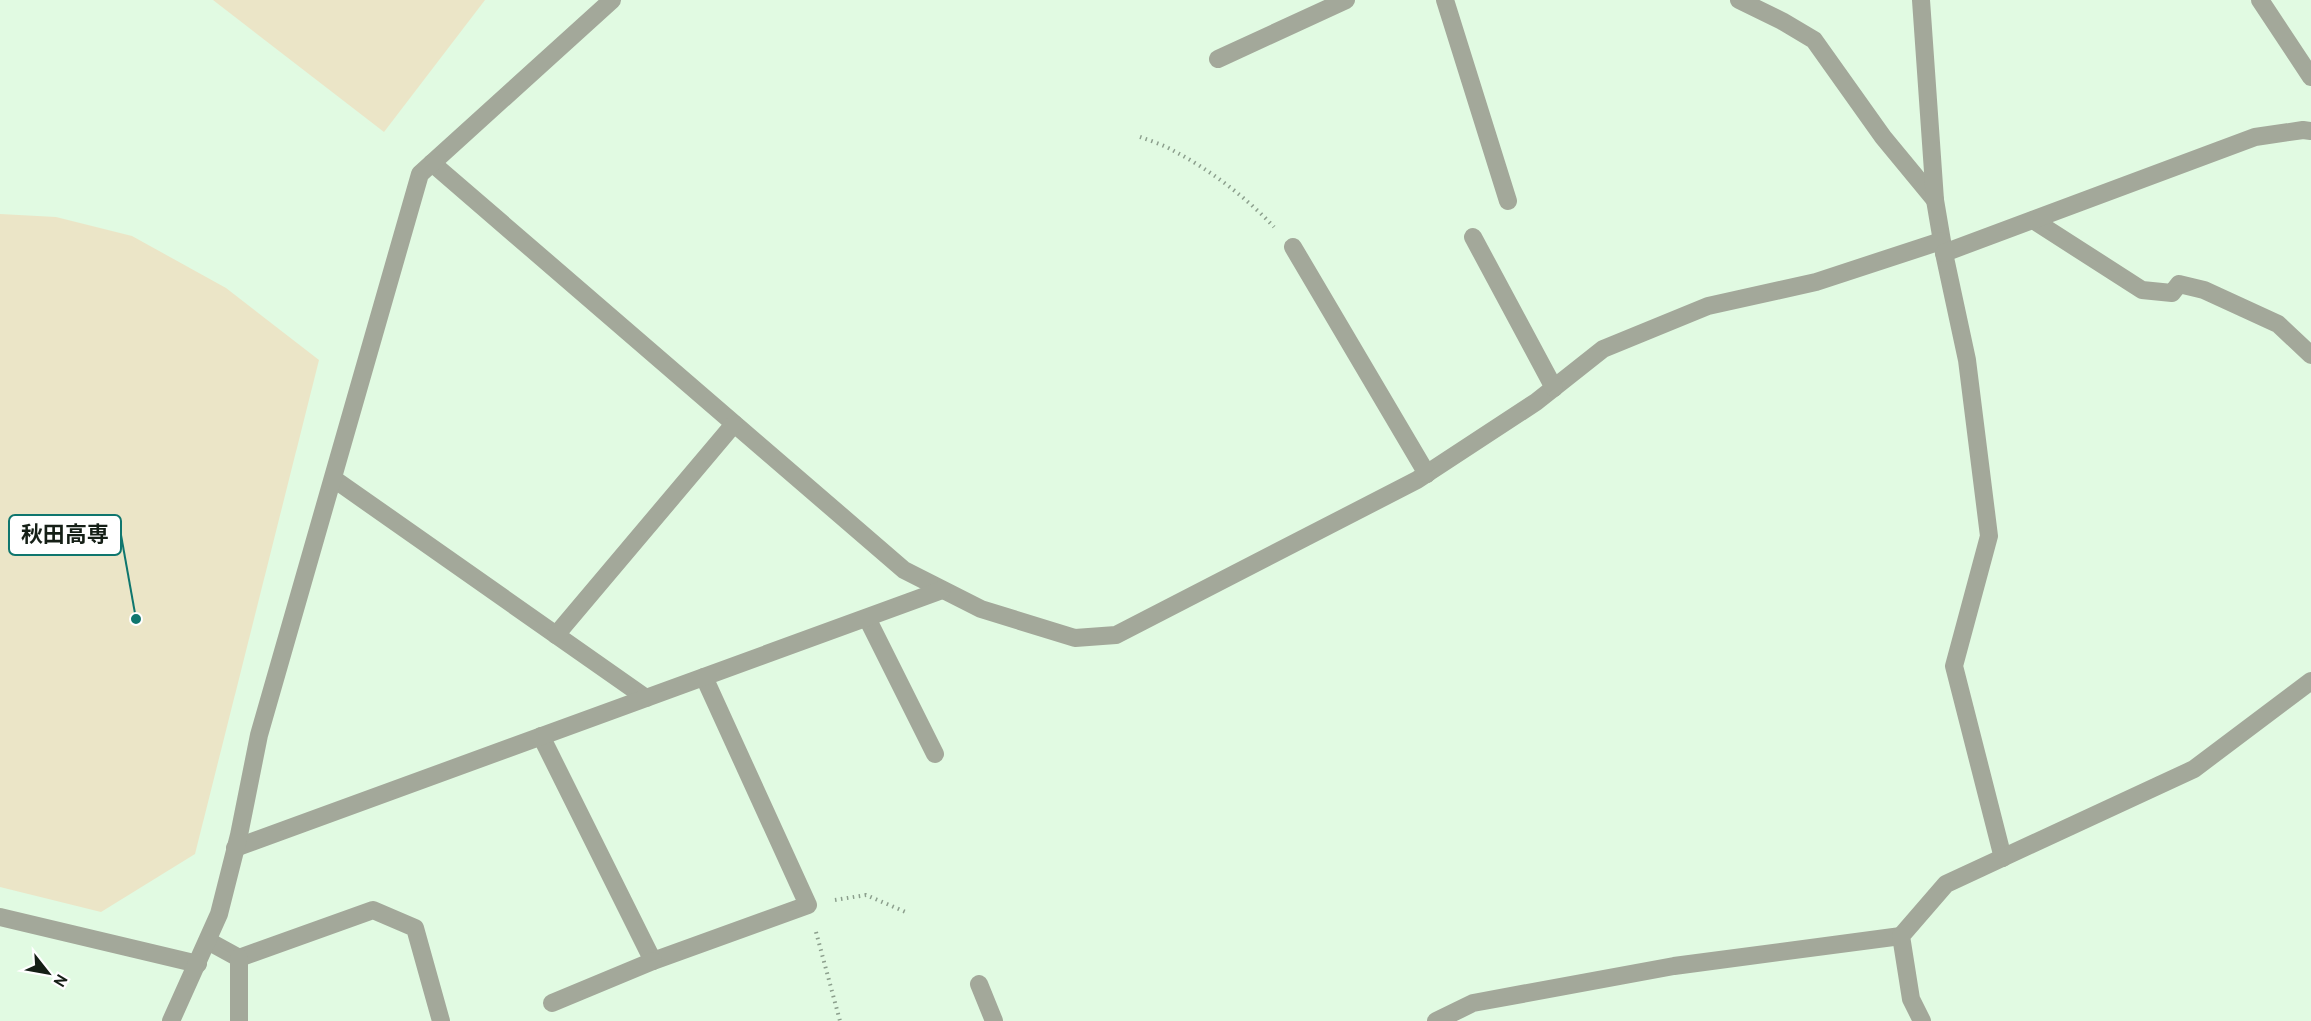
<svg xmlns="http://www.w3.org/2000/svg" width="2311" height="1021" font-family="'PT Sans','Noto Sans JP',sans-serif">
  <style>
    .green { fill: #ebe5c7 }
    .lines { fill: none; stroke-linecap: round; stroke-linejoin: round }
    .path { stroke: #8c9f8d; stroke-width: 4; stroke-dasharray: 1.5 4.5; stroke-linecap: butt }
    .minor { stroke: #a3a89a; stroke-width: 18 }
    .leader { fill: none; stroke: #0f766e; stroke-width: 2 }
    .callout-dot { fill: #0f766e; stroke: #fff; stroke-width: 2 }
    .callout { fill: #fff; stroke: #0f766e; stroke-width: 2 }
    .callout-label { font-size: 22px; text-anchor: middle; font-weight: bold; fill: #151f16 }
  </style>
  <rect width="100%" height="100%" fill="#e1fae2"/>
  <g class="green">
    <path d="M213 0H485L384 132Z"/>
    <path d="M0 214 56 217 132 236 226 288 319 360 195 854 101 912 0 887Z"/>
  </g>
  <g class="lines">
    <g class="path">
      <path d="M1140 137C1151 141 1164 145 1174 151 1210 170 1246 197 1274 227"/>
      <path d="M835 900 866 895 908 913"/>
      <path d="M816 932 840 1021"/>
    </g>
    <g class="minor">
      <path d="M1445 0 1508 201"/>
      <path d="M1739 0 1782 21 1814 40 1883 137 1935 200"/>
      <path d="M1921 0 1935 200 1944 253 1967 360 1989 536 1954 666 2003 858"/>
      <path d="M2260 0 2311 77"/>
      <path d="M1218 59 1346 0"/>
      <path d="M432 163 904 570 981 609 1075 638 1116 635 1417 480 1536 402 1603 349 1708 306 1816 282 1941 241"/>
      <path d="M2033 220 2142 290 2172 293 2179 284 2204 290 2278 324 2311 355"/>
      <path d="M1473 237 1554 388"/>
      <path d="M1293 247 1427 474"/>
      <path d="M1944 253 2255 137 2303 130 2311 131"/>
      <path d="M334 479 646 698"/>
      <path d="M867 618 935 754"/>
      <path d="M556 635 734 424"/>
      <path d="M541 736 653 961 808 905 704 677"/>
      <path d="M235 848 942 590"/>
      <path d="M0 917 198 964"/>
      <path d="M208 941 239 958 373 910 415 928 441 1021"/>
      <path d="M979 984 994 1021"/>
      <path d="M552 1003 653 961"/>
      <path d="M171 1021 219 914 239 835 259 735 420 174 612 0"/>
      <path d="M239 1021V958"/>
      <path d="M1436 1021 1473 1003 1674 966 1901 936"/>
      <path d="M1922 1021 1911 999 1901 936 1946 884 2194 769 2311 681"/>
    </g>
  </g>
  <path class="leader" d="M136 619L121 535"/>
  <circle class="callout-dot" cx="136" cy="619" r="6"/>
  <rect class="callout" x="9" y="515" width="112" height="40" rx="6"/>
  <g class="callout-label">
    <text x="65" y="542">秋田高専</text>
  </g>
  <g transform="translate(48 973) rotate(121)" stroke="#ffffff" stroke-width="4.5" paint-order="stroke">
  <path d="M0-4.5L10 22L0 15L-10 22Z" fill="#151f16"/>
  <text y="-9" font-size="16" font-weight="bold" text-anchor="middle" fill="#151f16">N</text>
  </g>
</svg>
